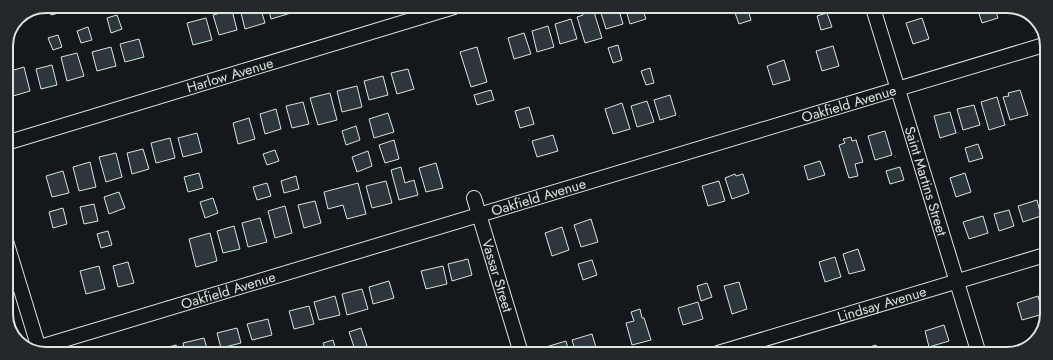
<svg xmlns="http://www.w3.org/2000/svg" width="1053" height="360" font-family="Jost,sans-serif">
  <style>
    .building { fill: #2c363c; stroke: #d8e6dc }
    .lines { fill: none; stroke-linecap: round; stroke-linejoin: round }
    .street-casing { stroke: #d8e6dc; stroke-width: 16 }
    .street { stroke: #14181c; stroke-width: 14 }
    .labels { text-anchor: middle; stroke-width: 3; stroke-linejoin: round; paint-order: stroke }
    .street-label { font-size: 14px; fill: #d8e6dc; stroke: #14181c }
    .rim { fill: none; stroke: #d8e6dc; stroke-width: 2 }
  </style>
  <rect width="100%" height="100%" fill="#14181c"/>
  <g class="building">
    <path d="M48 6H61L63 12 51 15Z"/>
    <path d="M248 6H260L265 23 245 29 240 9Z"/>
    <path d="M268 6 289 7 291 13 271 19Z"/>
    <path d="M611 7H618L623 24 606 29 600 10Z"/>
    <path d="M625 7H642L646 19 630 24Z"/>
    <path d="M742 7H747L751 20 739 24 734 10Z"/>
    <path d="M977 8H995L998 18 982 23Z"/>
    <path d="M591 9 592 13 594 12 602 38 585 43 577 17 583 15 582 11Z"/>
    <path d="M232 10 237 30 219 35 213 15Z"/>
    <path d="M827 13 832 27 821 30 817 16Z"/>
    <path d="M117 15 122 29 111 33 107 18Z"/>
    <path d="M206 18 212 40 193 45 187 23Z"/>
    <path d="M922 18 929 39 913 44 906 23Z"/>
    <path d="M571 19 577 39 560 44 555 24Z"/>
    <path d="M548 26 554 47 537 52 532 31Z"/>
    <path d="M88 27 92 40 81 43 77 31Z"/>
    <path d="M524 33 531 54 514 59 508 38Z"/>
    <path d="M58 35 62 47 53 50 48 38Z"/>
    <path d="M139 39 144 57 125 62 120 44Z"/>
    <path d="M8 40 12 55 6 57V44Z"/>
    <path d="M618 45 622 60 613 63 608 48Z"/>
    <path d="M833 46 839 66 822 71 816 51Z"/>
    <path d="M111 47 116 66 97 71 92 52Z"/>
    <path d="M477 47 487 82 471 87 460 52Z"/>
    <path d="M77 53 84 76 67 81 61 57Z"/>
    <path d="M784 60 790 80 773 85 767 66Z"/>
    <path d="M52 65 57 85 41 89 36 69Z"/>
    <path d="M24 67 30 91 13 96 7 72Z"/>
    <path d="M650 68 654 83 646 85 641 71Z"/>
    <path d="M408 69 414 89 397 94 391 73Z"/>
    <path d="M383 76 388 95 369 100 364 81Z"/>
    <path d="M357 86 362 107 342 112 337 91Z"/>
    <path d="M491 90 494 100 477 105 474 95Z"/>
    <path d="M1020 90 1028 115 1010 120 1003 97 1009 96 1008 93Z"/>
    <path d="M330 93 337 120 318 125 310 98Z"/>
    <path d="M670 95 676 115 660 120 654 100Z"/>
    <path d="M997 97 1005 125 989 130 981 102Z"/>
    <path d="M647 101 654 122 637 127 631 106Z"/>
    <path d="M303 102 309 124 292 128 286 106Z"/>
    <path d="M622 103 630 129 613 134 605 109Z"/>
    <path d="M974 105 980 125 963 130 957 109Z"/>
    <path d="M529 107 534 124 520 128 515 111Z"/>
    <path d="M276 109 281 129 265 134 260 114Z"/>
    <path d="M950 112 956 133 940 138 934 116Z"/>
    <path d="M388 113 394 132 374 138 369 119Z"/>
    <path d="M249 118 255 139 238 144 233 123Z"/>
    <path d="M356 126 360 140 346 145 342 131Z"/>
    <path d="M885 131 892 155 875 160 868 136Z"/>
    <path d="M197 133 202 152 183 157 178 138Z"/>
    <path d="M553 135 558 151 537 157 532 141Z"/>
    <path d="M851 137 852 141 856 140 863 162 855 164 858 176 849 178 839 145 845 143 843 139Z"/>
    <path d="M170 138 175 158 156 163 151 143Z"/>
    <path d="M394 140 399 159 385 163 379 145Z"/>
    <path d="M978 144 983 158 969 162 965 148Z"/>
    <path d="M143 149 149 169 132 174 127 153Z"/>
    <path d="M275 150 279 161 267 165 263 154Z"/>
    <path d="M368 151 372 166 357 172 352 157Z"/>
    <path d="M116 153 122 177 106 182 99 157Z"/>
    <path d="M820 161 825 175 808 180 804 166Z"/>
    <path d="M90 162 96 187 79 191 73 167Z"/>
    <path d="M436 163 443 188 426 192 419 168Z"/>
    <path d="M401 167 405 183 414 180 418 195 399 200 391 170Z"/>
    <path d="M900 167 904 180 890 184 886 171Z"/>
    <path d="M63 171 69 193 52 197 46 176Z"/>
    <path d="M199 173 203 188 188 192 184 177Z"/>
    <path d="M965 173 971 192 956 197 950 178Z"/>
    <path d="M735 174 736 176 743 174 749 193 732 199 725 178Z"/>
    <path d="M296 176 299 189 284 193 281 181Z"/>
    <path d="M386 181 392 203 372 208 366 186Z"/>
    <path d="M719 181 725 201 708 206 702 186Z"/>
    <path d="M267 183 271 196 257 200 253 187Z"/>
    <path d="M358 183 366 214 347 219 343 205 328 209 324 192Z"/>
    <path d="M119 192 125 208 109 214 104 197Z"/>
    <path d="M213 198 218 213 205 218 200 202Z"/>
    <path d="M1046 198V212L1042 199Z"/>
    <path d="M1037 200 1041 216 1023 222 1018 206Z"/>
    <path d="M315 201 321 223 304 228 298 205Z"/>
    <path d="M94 204 98 221 84 224 80 207Z"/>
    <path d="M285 206 292 233 275 238 268 211Z"/>
    <path d="M63 208 67 224 53 228 49 212Z"/>
    <path d="M1009 210 1014 226 999 231 994 214Z"/>
    <path d="M983 216 988 233 969 239 963 222Z"/>
    <path d="M260 218 267 242 248 247 242 223Z"/>
    <path d="M591 219 598 242 581 247 574 225Z"/>
    <path d="M234 226 240 249 223 253 217 231Z"/>
    <path d="M562 227 569 250 552 256 545 233Z"/>
    <path d="M108 231 112 245 101 248 97 234Z"/>
    <path d="M210 233 217 261 196 267 189 239Z"/>
    <path d="M858 249 865 270 849 274 843 254Z"/>
    <path d="M835 257 841 277 825 282 819 262Z"/>
    <path d="M468 259 472 275 452 281 448 264Z"/>
    <path d="M592 260 597 275 583 280 578 264Z"/>
    <path d="M128 262 134 283 118 287 113 266Z"/>
    <path d="M99 266 105 289 86 294 80 271Z"/>
    <path d="M443 266 447 284 426 289 421 271Z"/>
    <path d="M389 281 394 298 373 304 369 287Z"/>
    <path d="M739 282 747 309 732 314 724 286Z"/>
    <path d="M707 283 712 297 701 301 697 286Z"/>
    <path d="M362 289 368 309 347 315 342 294Z"/>
    <path d="M335 296 340 315 319 320 314 302Z"/>
    <path d="M1038 296 1043 314 1022 320 1017 303Z"/>
    <path d="M698 302 703 319 683 325 678 308Z"/>
    <path d="M309 306 314 324 294 329 289 311Z"/>
    <path d="M640 309 642 318H644L651 340 632 345 626 323 634 321 631 312Z"/>
    <path d="M268 319 272 335 252 340 247 324Z"/>
    <path d="M944 325 949 341 929 347 925 331Z"/>
    <path d="M237 328 241 343 221 348 217 333Z"/>
    <path d="M361 328 367 346 355 350 349 332Z"/>
    <path d="M592 334 597 351 588 353H576L572 340Z"/>
    <path d="M204 338 208 352H185L183 343Z"/>
    <path d="M333 340 337 353H327L323 343Z"/>
    <path d="M566 341 569 353H547L546 347Z"/>
    <path d="M176 345 178 352H159L158 350Z"/>
    <path d="M876 345 879 354H857L856 351Z"/>
  </g>
  <g class="lines">
    <defs>
      <g id="street">
        <path id="s1" d="M873 8 979 354"/>
        <path id="s2" d="M6 143 454 7"/>
        <path id="s3" d="M474 198 521 353"/>
        <path d="M6 241 40 352"/>
        <path id="s4" d="M30 350 1047 44"/>
        <path id="s5" d="M718 353 1045 255"/>
      </g>
    </defs>
    <use href="#street" class="street-casing"/>
    <use href="#street" class="street"/>
  </g>
  <g class="labels">
    <g class="street-label">
      <text dy="5" stroke="none"><textPath href="#s2" startOffset="234">Harlow Avenue</textPath></text>
      <text dy="5" stroke="none"><textPath href="#s4" startOffset="855">Oakfield Avenue</textPath></text>
      <text dy="5" stroke="none"><textPath href="#s1" startOffset="181">Saint Martins Street</textPath></text>
      <text dy="5" stroke="none"><textPath href="#s4" startOffset="531">Oakfield Avenue</textPath></text>
      <text dy="5" stroke="none"><textPath href="#s3" startOffset="81">Vassar Street</textPath></text>
      <text dy="5" stroke="none"><textPath href="#s4" startOffset="207">Oakfield Avenue</textPath></text>
      <text dy="5" stroke="none"><textPath href="#s5" startOffset="171">Lindsay Avenue</textPath></text>
    </g>
  </g>
  <path d="M0 0H1053V360H0ZM46 13H1007A33 33 0 0 1 1040 46V314A33 33 0 0 1 1007 347H46A33 33 0 0 1 13 314V46A33 33 0 0 1 46 13Z" fill="#24282b" fill-rule="evenodd"/>
  <path class="rim" d="M46 13H1007A33 33 0 0 1 1040 46V314A33 33 0 0 1 1007 347H46A33 33 0 0 1 13 314V46A33 33 0 0 1 46 13Z"/>
</svg>
